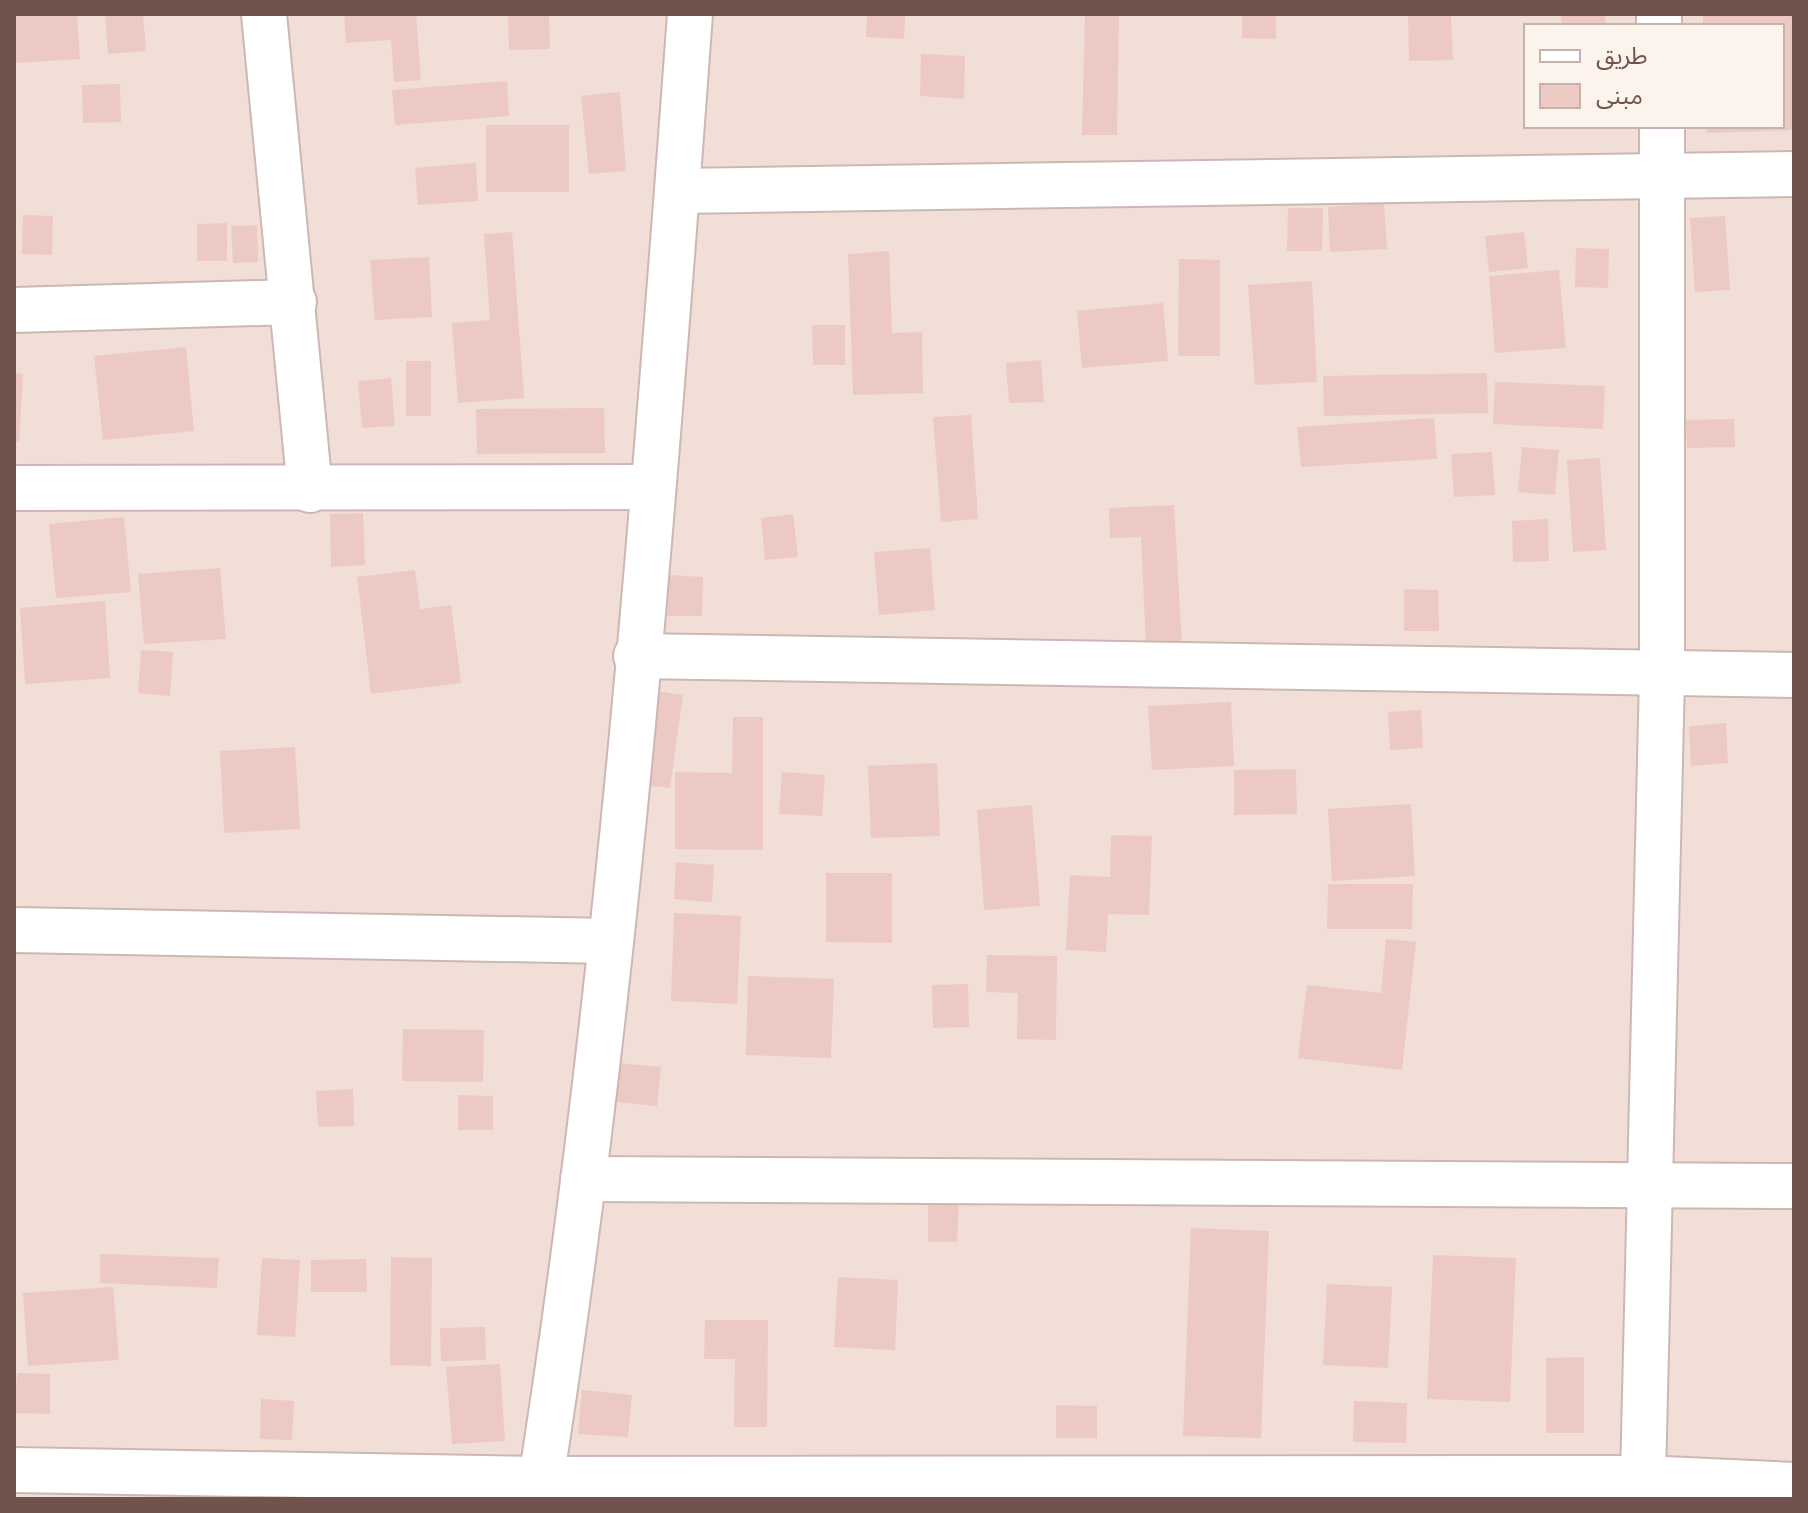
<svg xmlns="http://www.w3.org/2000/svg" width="1808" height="1513" font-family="Barlow,'Noto Sans Arabic',sans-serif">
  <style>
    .residential { fill: #f1dfd7; fill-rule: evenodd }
    .building { fill: #ecc9c2 }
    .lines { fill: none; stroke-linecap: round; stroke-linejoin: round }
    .minor-casing { stroke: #cdb7b2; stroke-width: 48 }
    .minor { stroke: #fff; stroke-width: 44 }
  </style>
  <rect width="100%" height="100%" fill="#faeee7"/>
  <path class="residential" d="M14 14H1794V1499H14ZM1526 26H1782V126H1526Z"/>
  <g class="building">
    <path d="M14 14H77L80 59 14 63Z"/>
    <path d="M105 14H143L146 51 108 54Z"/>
    <path d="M344 14H416L421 80 394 82 391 40 346 43Z"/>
    <path d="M508 14H549L550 49 509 50Z"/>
    <path d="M867 14H905L904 39 866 37Z"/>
    <path d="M1085 14H1119L1117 135H1082Z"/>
    <path d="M1242 14H1276V39L1242 38Z"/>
    <path d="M1408 14H1451L1453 60 1409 61Z"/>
    <path d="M1561 14H1605L1606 26H1562Z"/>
    <path d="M1703 14H1794V130L1707 133V126H1782V26H1703Z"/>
    <path d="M921 54 965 56 964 99 920 96Z"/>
    <path d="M507 81 509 116 395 125 392 90Z"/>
    <path d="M120 84 121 122 83 123 82 85Z"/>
    <path d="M620 92 626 171 589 174 581 96Z"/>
    <rect x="486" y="125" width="83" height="67"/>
    <path d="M476 163 478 201 418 205 415 168Z"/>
    <path d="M1384 203 1387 249 1330 252 1328 207Z"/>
    <path d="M1288 208H1323L1322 251H1287Z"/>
    <path d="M23 215 53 216 52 255 22 254Z"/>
    <path d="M1725 216 1730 290 1695 292 1690 218Z"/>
    <path d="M227 223V261H197V224Z"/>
    <path d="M257 225 258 262 233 263 231 226Z"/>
    <path d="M512 232 524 398 458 403 452 323 490 320 484 234Z"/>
    <path d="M1524 232 1528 268 1489 272 1485 236Z"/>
    <path d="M1576 248 1609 249 1608 288 1575 287Z"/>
    <path d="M889 251 892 333 922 332 923 393 853 395 848 254Z"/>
    <path d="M429 257 432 317 375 320 370 260Z"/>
    <path d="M1179 259 1220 260V356H1178Z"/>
    <path d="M1559 270 1566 348 1495 353 1489 276Z"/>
    <path d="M1312 281 1317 382 1255 385 1248 285Z"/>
    <path d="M1163 303 1168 361 1082 368 1077 311Z"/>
    <path d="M812 325H845V365H813Z"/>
    <path d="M186 347 194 431 103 440 94 356Z"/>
    <path d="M1041 360 1044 402 1009 403 1006 363Z"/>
    <rect x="406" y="361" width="25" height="55"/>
    <path d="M14 373 23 374 19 442H14Z"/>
    <path d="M1487 373 1488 413 1324 416 1323 376Z"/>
    <path d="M391 378 395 426 362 428 358 381Z"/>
    <path d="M1495 382 1605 386 1603 429 1493 424Z"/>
    <path d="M604 408 605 453 477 454 476 409Z"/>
    <path d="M971 415 978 519 941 522 933 417Z"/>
    <path d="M1434 418 1437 459 1301 467 1297 427Z"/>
    <path d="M1734 419 1735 447 1687 448 1686 420Z"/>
    <path d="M1522 447 1559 450 1555 495 1518 492Z"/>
    <path d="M1492 452 1495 495 1454 497 1451 454Z"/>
    <path d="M1600 458 1606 550 1573 552 1567 460Z"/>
    <path d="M1174 505 1182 645 1146 647 1141 537 1110 538 1109 508Z"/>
    <path d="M363 513 365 565 331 567 330 514Z"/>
    <path d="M793 514 798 557 765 560 761 518Z"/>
    <path d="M124 517 131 592 56 598 49 524Z"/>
    <path d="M1548 519 1549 561 1513 562 1512 521Z"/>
    <path d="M930 548 935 610 879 615 874 552Z"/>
    <path d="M220 568 226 639 144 644 138 574Z"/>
    <path d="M415 570 420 609 451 605 461 683 371 694 357 577Z"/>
    <path d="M669 575 703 577 702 616H667Z"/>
    <path d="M1404 589 1438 590 1439 631H1404Z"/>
    <path d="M105 601 110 678 25 684 20 608Z"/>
    <path d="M141 650 173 652 170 696 138 693Z"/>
    <path d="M657 691 683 695 670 788 644 785Z"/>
    <path d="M1231 702 1234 766 1152 770 1148 706Z"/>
    <path d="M1421 710 1423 748 1390 750 1388 712Z"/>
    <path d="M733 717H763V850L675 849V772L732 773Z"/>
    <path d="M1726 723 1728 763 1691 766 1689 726Z"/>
    <path d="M295 747 300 829 224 833 220 751Z"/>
    <path d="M937 763 940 836 871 838 868 766Z"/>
    <path d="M1296 769 1297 814 1234 815V770Z"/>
    <path d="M782 772 825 775 822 816 779 814Z"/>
    <path d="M1411 804 1415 876 1332 881 1328 809Z"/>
    <path d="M1032 805 1040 906 984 910 977 810Z"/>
    <path d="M1111 835 1152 836 1149 915 1108 914 1106 952 1066 950 1070 875 1110 877Z"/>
    <path d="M676 862 714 865 712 902 674 899Z"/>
    <path d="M826 873H892V943L826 942Z"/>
    <path d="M1328 884H1413L1412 929H1327Z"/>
    <path d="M674 913 741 916 737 1004 671 1001Z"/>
    <path d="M1386 939 1416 942 1402 1070 1298 1058 1307 985 1381 993Z"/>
    <path d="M987 955 1057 956 1056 1040 1017 1039 1018 993 986 992Z"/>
    <path d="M748 976 834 979 831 1058 746 1055Z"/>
    <path d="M968 984 969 1027 933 1028 932 985Z"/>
    <path d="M403 1029 484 1030 483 1082 402 1081Z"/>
    <path d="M619 1063 661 1067 657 1106 616 1102Z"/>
    <path d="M353 1089 354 1126 318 1127 316 1091Z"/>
    <path d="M458 1095 493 1096V1130H458Z"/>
    <path d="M928 1200 959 1201 957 1242H928Z"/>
    <path d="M1191 1228 1269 1231 1261 1438 1183 1436Z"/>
    <path d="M100 1254 219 1258 217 1288 100 1283Z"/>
    <path d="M1433 1255 1516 1258 1510 1402 1427 1399Z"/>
    <path d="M391 1257 432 1258 431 1366 390 1365Z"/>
    <path d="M262 1258 300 1260 295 1337 257 1335Z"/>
    <path d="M366 1259 367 1292H311V1260Z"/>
    <path d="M838 1277 898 1280 895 1350 834 1347Z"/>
    <path d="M1327 1284 1392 1287 1388 1368 1323 1365Z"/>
    <path d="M113 1287 119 1360 28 1366 23 1293Z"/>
    <path d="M705 1320H768L767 1427H734L735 1359H704Z"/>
    <path d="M485 1327 486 1360 441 1361 440 1328Z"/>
    <path d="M1584 1357V1433H1546V1358Z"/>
    <path d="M500 1364 505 1441 452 1444 446 1367Z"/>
    <path d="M17 1373 50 1374V1414L15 1413Z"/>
    <path d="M582 1390 632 1395 628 1437 578 1434Z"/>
    <path d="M261 1399 294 1401 292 1440 260 1439Z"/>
    <path d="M1354 1401 1407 1403 1406 1443 1353 1442Z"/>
    <path d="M1056 1405 1097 1406V1438H1056Z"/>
  </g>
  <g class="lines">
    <defs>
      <g id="minor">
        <path d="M264 14 310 490"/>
        <path d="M1659 14V26"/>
        <path d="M677 191 1794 174"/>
        <path d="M14 310 294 302"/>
        <path d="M14 488 653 487"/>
        <path d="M636 656 1794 675"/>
        <path d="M14 930 610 941"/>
        <path d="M583 1179 1794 1186"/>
        <path d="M14 1470 541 1479 1643 1478 1794 1485"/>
        <path d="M1643 1478 1662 676V126"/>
        <path d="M538 1499C616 1008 654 509 690 14"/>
      </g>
    </defs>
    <use href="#minor" class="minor-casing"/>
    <use href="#minor" class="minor"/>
  </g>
  <rect width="1808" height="1513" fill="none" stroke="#71534e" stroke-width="32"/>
  <rect x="1524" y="24" width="260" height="104" fill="#fdf3ed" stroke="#c5b3ad" stroke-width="2"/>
  <rect x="1540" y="50" width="40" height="12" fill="#ffffff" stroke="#c5b3ad" stroke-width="2"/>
  <text x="1596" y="64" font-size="24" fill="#71534e">طريق</text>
  <rect x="1540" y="84" width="40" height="24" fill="#ecc9c2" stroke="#c5b3ad" stroke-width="2"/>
  <text x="1596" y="104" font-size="24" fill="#71534e">مبنى</text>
</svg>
